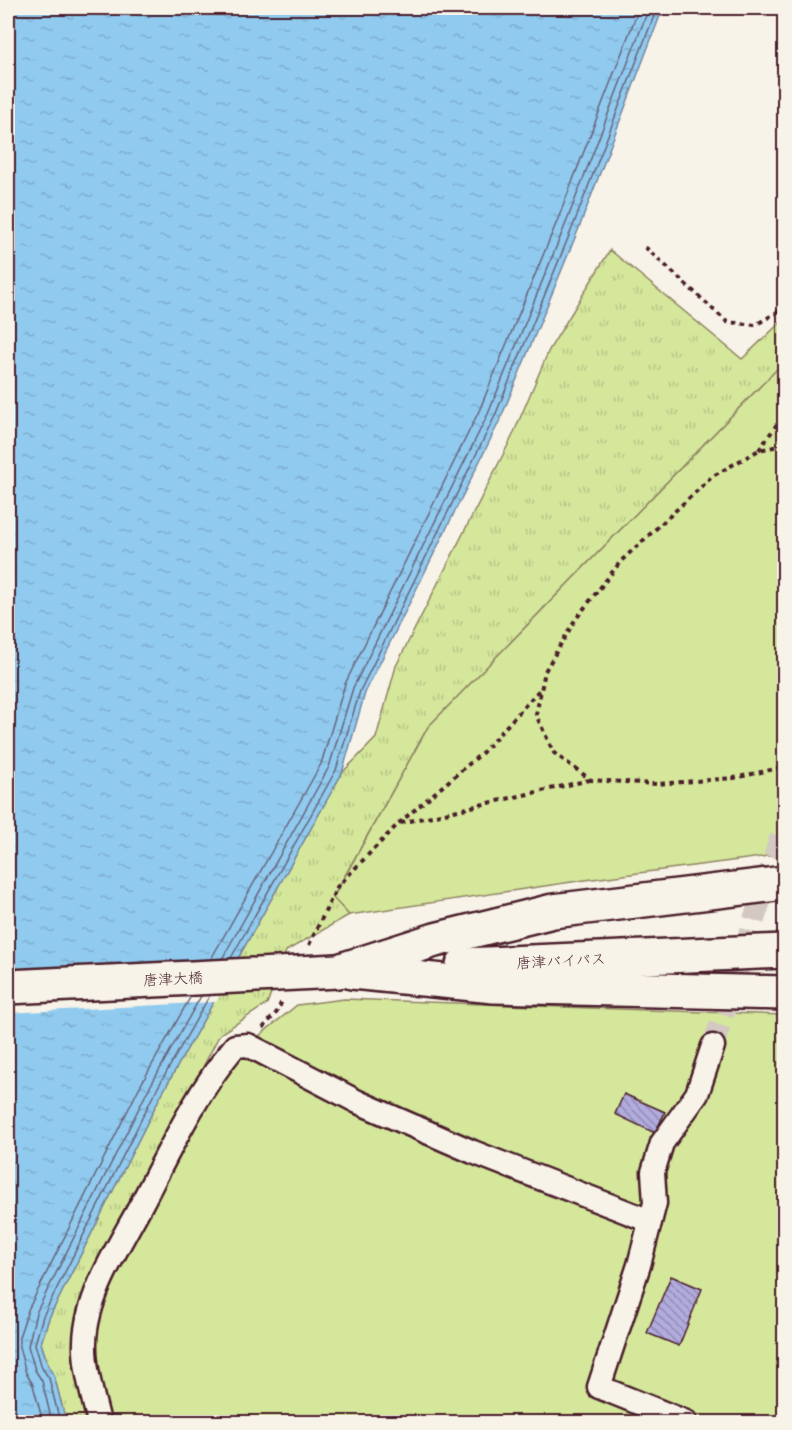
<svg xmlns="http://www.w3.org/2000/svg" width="792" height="1430" font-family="Pangolin,'Klee One',sans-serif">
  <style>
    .grass { fill: url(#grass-tufts); stroke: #8f8363; stroke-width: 1.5 }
    .park { fill: #d4e79b; stroke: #8f8363; stroke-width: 1.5 }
    .water { fill: url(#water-ripples); stroke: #7486a1; stroke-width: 1.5 }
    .pier { fill: #f7f3e8 }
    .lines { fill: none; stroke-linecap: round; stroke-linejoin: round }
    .shore { stroke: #666379; stroke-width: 1.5 }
    .building { fill: url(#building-back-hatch); stroke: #4a1f2b; stroke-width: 1.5 }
    .minor-tunnel { stroke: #d4c9c2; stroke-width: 22; stroke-dasharray: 22 11; stroke-linecap: butt }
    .minor-casing { stroke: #4a1f2b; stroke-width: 27 }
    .trunk-casing { stroke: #4a1f2b; stroke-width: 38 }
    .path { stroke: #4a1f2b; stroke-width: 4; stroke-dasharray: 4.5 4.5; stroke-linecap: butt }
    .minor { stroke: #f7f3e8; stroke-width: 22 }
    .trunk { stroke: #f7f3e8; stroke-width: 33 }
    .trunk-bridge-casing { stroke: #4a1f2b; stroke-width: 38; stroke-linecap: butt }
    .trunk-bridge { stroke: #f7f3e8; stroke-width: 33 }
    .labels { text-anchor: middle; stroke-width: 6; stroke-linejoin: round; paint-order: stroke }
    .street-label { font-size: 15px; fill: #4a1f2b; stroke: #f7f3e8 }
  </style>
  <defs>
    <pattern id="grass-tufts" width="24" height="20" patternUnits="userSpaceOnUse" patternTransform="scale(1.5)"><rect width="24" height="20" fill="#d4e79b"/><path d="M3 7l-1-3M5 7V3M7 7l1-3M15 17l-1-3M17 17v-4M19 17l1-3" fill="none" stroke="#b8c686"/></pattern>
    <pattern id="water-ripples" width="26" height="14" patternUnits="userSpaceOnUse" patternTransform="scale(1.5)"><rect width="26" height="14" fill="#90caef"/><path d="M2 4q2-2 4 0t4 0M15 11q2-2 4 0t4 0" fill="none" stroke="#7eadcd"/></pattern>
    <pattern id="building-back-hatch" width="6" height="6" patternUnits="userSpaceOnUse" patternTransform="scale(1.5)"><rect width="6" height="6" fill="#b1acdd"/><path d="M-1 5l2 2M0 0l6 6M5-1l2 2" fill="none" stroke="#928bb3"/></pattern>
  </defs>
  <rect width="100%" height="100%" fill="#f7f3e8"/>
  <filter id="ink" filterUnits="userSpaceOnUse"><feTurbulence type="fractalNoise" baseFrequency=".0167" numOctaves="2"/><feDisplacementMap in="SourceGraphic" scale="12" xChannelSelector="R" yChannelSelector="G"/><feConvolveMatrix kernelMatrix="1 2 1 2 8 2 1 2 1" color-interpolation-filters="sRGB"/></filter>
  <g filter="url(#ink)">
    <path class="grass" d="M610 250 742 359 784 319V362L428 727 333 897 349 915 286 951 267 1004 220 1034 96 1274 92 1422H66L54 1375 48 1365 41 1343 49 1318 159 1099 342 773 376 738 396 666 512 437 549 350Z"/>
    <g class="park">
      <path d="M784 362V854L585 880 349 915 333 898 428 727Z"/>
      <path d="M344 999 784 1015V1422H105L91 1336 107 1277 235 1052 255 1050 259 1036 297 1005Z"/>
    </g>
    <path class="water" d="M8 8H663L579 228 500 420 365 693 342 773 159 1099 49 1318 41 1343 48 1365 54 1375 66 1422H8Z"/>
    <path class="pier" d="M240 961 216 1002 8 1013V973Z"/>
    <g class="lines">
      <g class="shore">
        <path d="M231 958 336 770 360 691 494 418 573 226 657 8"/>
        <path d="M211 959 321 764 345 684 479 411 558 219 639 8"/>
        <path d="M222 959 329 767 353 688 488 414 566 223 649 8"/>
        <path d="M43 1422 33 1385 26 1373 19 1347V1337L28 1310 139 1088 191 996"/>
        <path d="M52 1422 42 1381 35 1370 28 1346 36 1313 147 1092 201 996"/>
        <path d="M60 1422 49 1378 42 1368 35 1344 43 1316 153 1096 210 995"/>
      </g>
    </g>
    <g class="building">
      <path d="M624 1094 665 1112 655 1133 615 1114Z"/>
      <path d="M671 1276 702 1289 679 1346 647 1333Z"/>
    </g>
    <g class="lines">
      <path class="minor-tunnel" d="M713 1046 784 827"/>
      <defs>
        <g id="minor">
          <path d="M99 1422C93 1397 84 1368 85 1342 86 1295 121 1243 142 1203 170 1149 196 1093 235 1046L248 1045 358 1102 473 1152 650 1221"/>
          <path d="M686 1422 599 1387 639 1265 655 1203 653 1172 662 1143 697 1094 713 1046"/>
        </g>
        <g id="trunk">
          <path d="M463 965 784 951"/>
          <path d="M338 971 435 940 553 911 784 883"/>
          <path d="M352 972 494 986 784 993"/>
        </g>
      </defs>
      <use href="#minor" class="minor-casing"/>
      <use href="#trunk" class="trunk-casing"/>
      <g class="path">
        <path d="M645 247 727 322 755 325 776 313 784 305"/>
        <path d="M784 445 759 450 713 476 621 561 575 620 545 671 536 715 554 753 591 780 657 784 734 778 784 767"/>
        <path d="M759 450 784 414"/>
        <path d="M401 823 590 780"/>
        <path d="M309 945 337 887 399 823 482 753 541 688"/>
        <path d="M263 1028 277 1012 282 1001"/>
      </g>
      <use href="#minor" class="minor"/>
      <use href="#trunk" class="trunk"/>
      <defs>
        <path id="trunk-bridge" d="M8 987 338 971"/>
      </defs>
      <use href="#trunk-bridge" class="trunk-bridge-casing"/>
      <use href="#trunk-bridge" class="trunk-bridge"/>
    </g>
  </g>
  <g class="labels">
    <g class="street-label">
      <text transform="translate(561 961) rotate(-3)" y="5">唐津バイパス</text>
      <text transform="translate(173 979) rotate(-3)" y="5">唐津大橋</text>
    </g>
  </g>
  <rect width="792" height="1430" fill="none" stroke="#f7f3e8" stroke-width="30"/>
  <rect x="15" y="15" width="762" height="1400" fill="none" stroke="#4a1f2b" stroke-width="2" filter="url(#ink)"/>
</svg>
